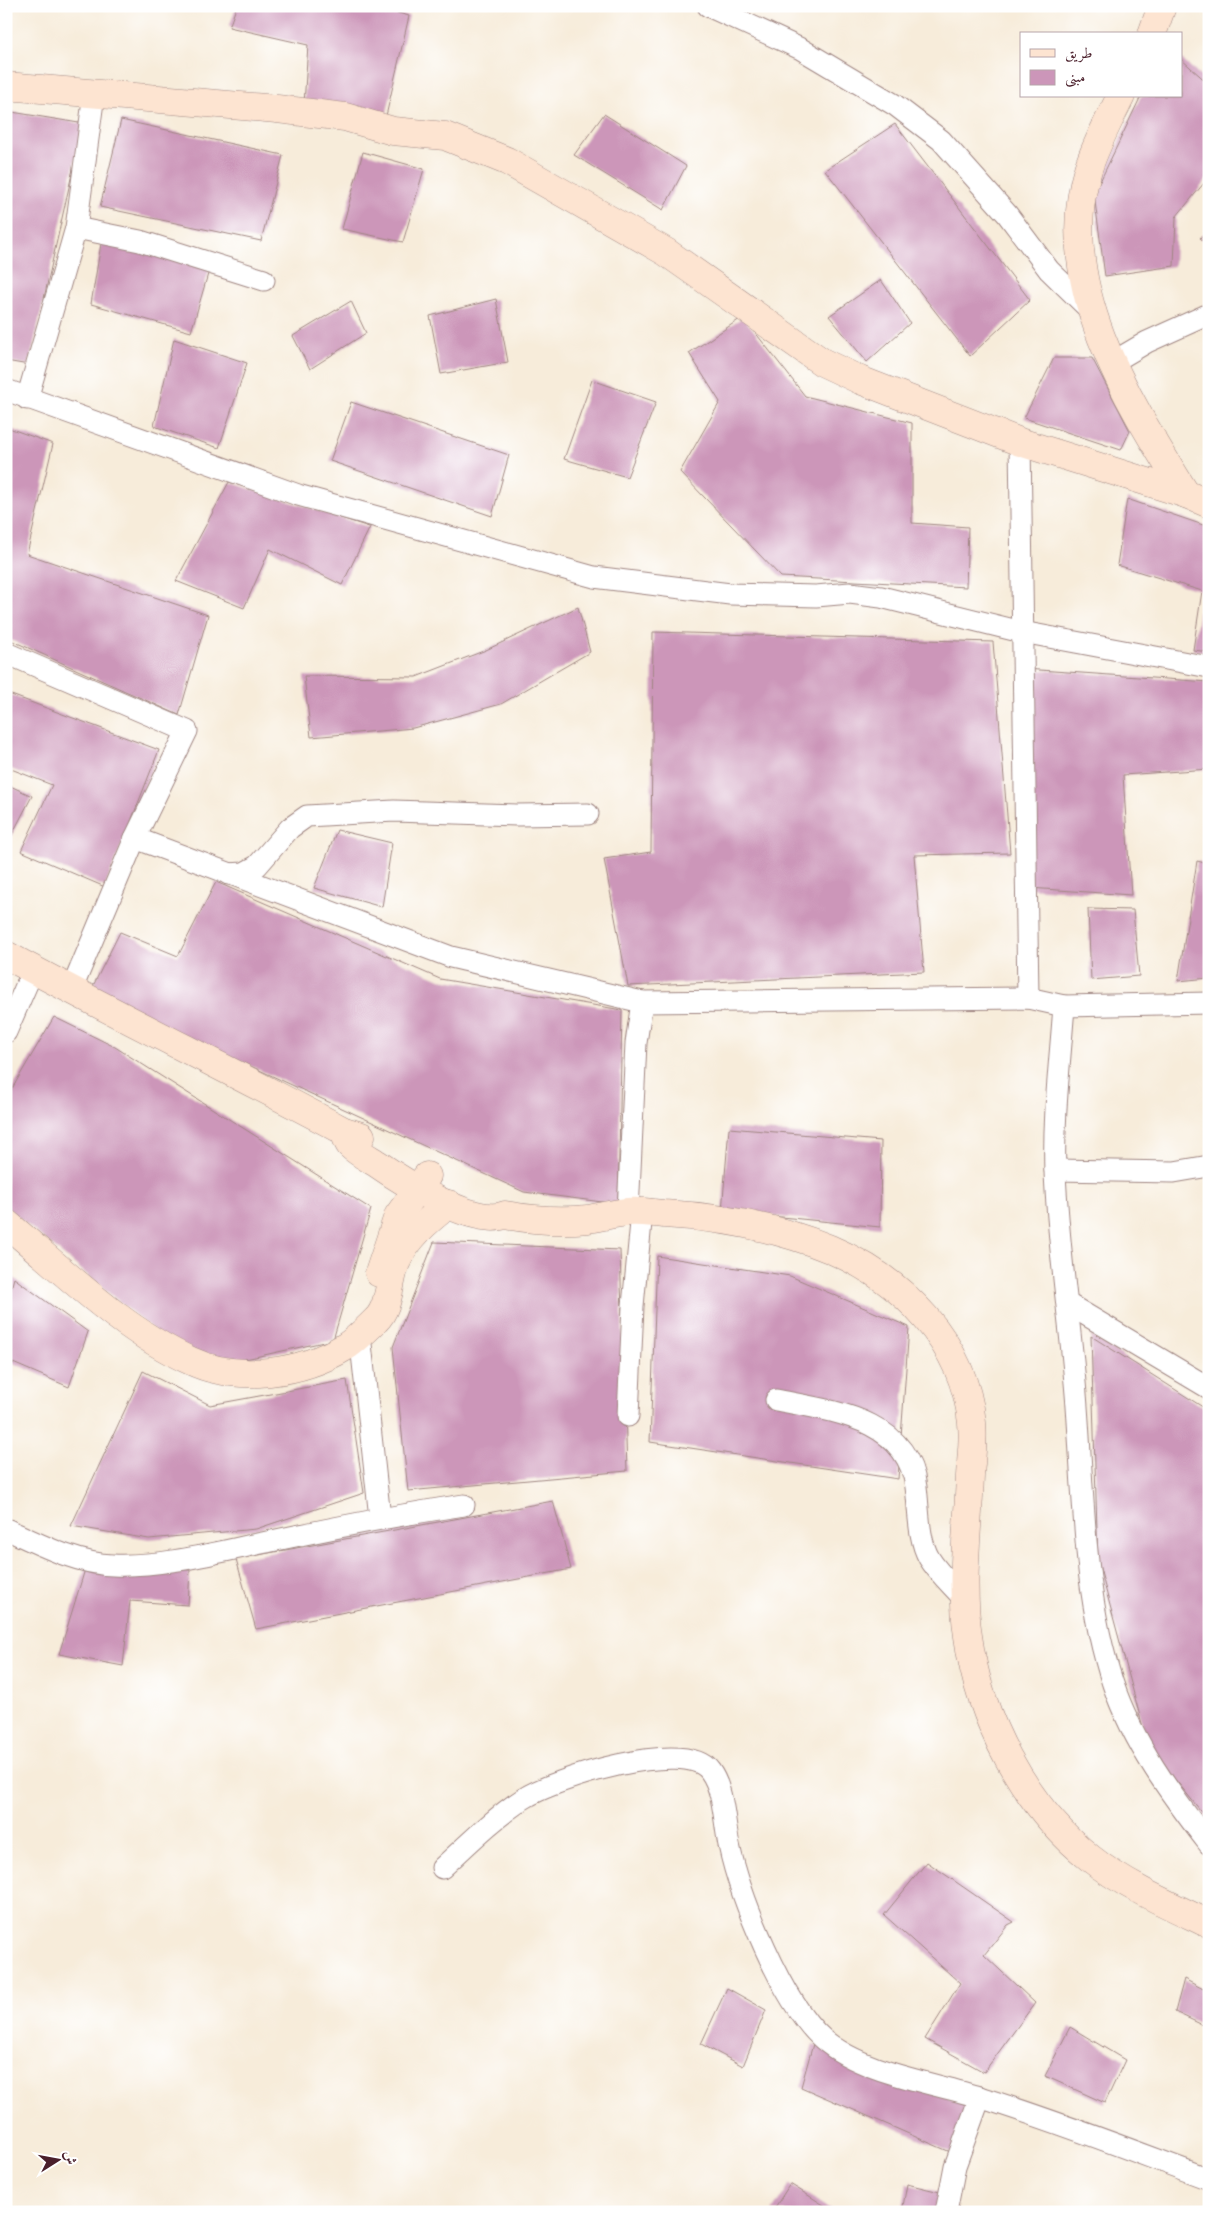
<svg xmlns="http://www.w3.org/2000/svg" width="1215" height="2218" font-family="'Old Standard TT',Amiri,serif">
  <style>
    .building { fill: #cc96b9 }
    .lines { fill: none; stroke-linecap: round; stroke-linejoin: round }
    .street-casing { stroke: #a08682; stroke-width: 23 }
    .secondary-casing { stroke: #a08682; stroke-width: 29 }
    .street { stroke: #fff; stroke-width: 21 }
    .secondary { stroke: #fde4d1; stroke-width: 28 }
  </style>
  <rect width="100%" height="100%" fill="#fff"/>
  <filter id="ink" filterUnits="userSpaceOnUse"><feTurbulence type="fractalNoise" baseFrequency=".02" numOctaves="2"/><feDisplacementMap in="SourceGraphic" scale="10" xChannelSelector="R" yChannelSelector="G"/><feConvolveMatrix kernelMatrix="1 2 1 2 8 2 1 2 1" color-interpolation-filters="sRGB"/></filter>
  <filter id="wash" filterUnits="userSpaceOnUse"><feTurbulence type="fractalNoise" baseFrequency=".0096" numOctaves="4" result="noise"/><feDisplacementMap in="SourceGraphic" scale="20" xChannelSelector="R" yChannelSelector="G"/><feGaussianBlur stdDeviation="1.12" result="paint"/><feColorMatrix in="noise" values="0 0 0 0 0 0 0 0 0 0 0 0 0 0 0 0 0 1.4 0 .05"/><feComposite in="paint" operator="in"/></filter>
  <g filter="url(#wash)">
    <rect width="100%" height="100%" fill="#f7ecda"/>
    <g id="blocks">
      <g class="building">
        <path d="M231 6H373L409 16 386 116 304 104 308 45 229 27 236 8Z"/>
        <path d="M1181 59 1209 84V177L1176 217 1174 266 1105 276 1094 194 1141 96H1181Z"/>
        <path d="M6 111 85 124 82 129 29 365 6 361Z"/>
        <path d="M604 114 686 166 663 210 574 155Z"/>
        <path d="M121 120 283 155 261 241 100 207Z"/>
        <path d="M895 124 1030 300 970 356 825 170Z"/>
        <path d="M363 152 424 169 403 242 342 229Z"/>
        <path d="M1209 228V245L1200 238Z"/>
        <path d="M102 238 210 267 191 332 91 304Z"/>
        <path d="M881 280 910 323 867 362 829 316Z"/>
        <path d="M496 299 508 362 441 374 430 316Z"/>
        <path d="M351 301 366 333 310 369 293 336Z"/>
        <path d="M743 317 805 396 912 423V523L968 527 966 587 781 577 680 472 720 402 689 353Z"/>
        <path d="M174 339 247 363 219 448 154 426Z"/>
        <path d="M1054 358H1092L1130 431 1121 450 1024 418Z"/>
        <path d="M592 380 656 402 627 477 564 459Z"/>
        <path d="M351 402 509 455 492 516 330 461Z"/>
        <path d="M6 427 53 444 27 554 208 615 179 715 6 638Z"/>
        <path d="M229 482 369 527 372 523 342 585 270 549 244 608 176 581Z"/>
        <path d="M1127 499 1209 527V652L1193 650 1202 591 1117 565Z"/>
        <path d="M578 607 590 652 501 704 413 728 311 737 304 676 416 677 486 650Z"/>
        <path d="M653 632 993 642 1010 853 914 855 924 972 628 986 604 859 651 852Z"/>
        <path d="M1025 669 1209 682V769L1123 775 1131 895 1029 888Z"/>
        <path d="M6 693 159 750 105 887 21 851 52 785 6 767Z"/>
        <path d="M6 784 32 796 6 846Z"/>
        <path d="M337 830 392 843 382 907 314 888Z"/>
        <path d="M1197 861 1209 864V978L1178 981Z"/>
        <path d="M216 882 440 979 622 1010 618 1204 524 1192 90 992 120 932 178 956Z"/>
        <path d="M1088 909 1133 910 1139 976 1091 980Z"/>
        <path d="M54 1017 115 1047 371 1209 333 1340 241 1360 181 1353 6 1207V1099Z"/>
        <path d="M729 1128 881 1141 880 1227 722 1211Z"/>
        <path d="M434 1242 620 1250 627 1471 408 1491 393 1347Z"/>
        <path d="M657 1256 790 1276 909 1327 898 1479 650 1442Z"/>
        <path d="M14 1278 88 1332 69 1387 6 1360V1306Z"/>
        <path d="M1091 1336 1209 1411V1821L1148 1746 1098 1561Z"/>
        <path d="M143 1371 210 1405 347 1380 364 1493 256 1529 149 1539 71 1526Z"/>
        <path d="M553 1501 571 1569 256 1629 236 1559Z"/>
        <path d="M86 1566 190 1570 188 1605 130 1601 123 1666 59 1654Z"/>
        <path d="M927 1862 1014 1922 1008 1925 984 1955 1035 2003 984 2072 925 2039 960 1983 884 1915Z"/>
        <path d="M1184 1979 1209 1992V2028L1175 2012Z"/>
        <path d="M727 1988 766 2010 743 2066 701 2044Z"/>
        <path d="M1070 2027 1125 2060 1105 2103 1045 2076Z"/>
        <path d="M813 2044 971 2107 955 2154 801 2087Z"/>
        <path d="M790 2184 835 2212H772Z"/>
        <path d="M907 2184 944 2193 941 2212H902Z"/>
      </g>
    </g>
  </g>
  <g filter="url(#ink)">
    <use href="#blocks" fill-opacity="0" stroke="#a08682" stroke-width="1"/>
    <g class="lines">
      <defs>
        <g id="street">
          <path d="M708 6 801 49 895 105 941 140 1007 214 1049 270 1090 310"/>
          <path d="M76 228 140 241 264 280"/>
          <path d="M1113 362 1147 342 1209 314"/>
          <path d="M6 390 298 495 594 577 730 594 816 596 850 593 881 597 1022 632 1209 667"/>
          <path d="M27 399 76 228 94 94"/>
          <path d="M1020 442 1028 998"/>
          <path d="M6 653 187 731 135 838 71 991"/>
          <path d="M135 838 451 957 642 1002 1028 998 1064 1006 1209 1003"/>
          <path d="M228 874 244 873 257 866 290 828 307 816 394 811 517 815 588 814"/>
          <path d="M1064 1006C1060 1062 1053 1117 1055 1172 1058 1246 1070 1320 1076 1394 1084 1490 1082 1591 1113 1684 1133 1743 1171 1795 1209 1844"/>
          <path d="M6 1032 33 970"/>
          <path d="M1055 1170 1174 1172 1209 1166"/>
          <path d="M628 1212 636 1043 642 1002"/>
          <path d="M1068 1304 1209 1388"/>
          <path d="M360 1335 380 1518"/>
          <path d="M776 1400C832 1411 907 1418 916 1487 919 1509 918 1539 929 1558 938 1573 953 1586 964 1599"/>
          <path d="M628 1416 633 1306 642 1212"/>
          <path d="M6 1529C39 1544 77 1564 113 1565 164 1567 217 1552 267 1542 332 1528 397 1515 464 1505"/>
          <path d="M442 1868C468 1844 494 1818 523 1799 553 1779 686 1737 710 1771 724 1790 724 1822 729 1845 740 1897 783 2004 823 2039 862 2073 931 2082 979 2097 1057 2121 1133 2151 1209 2179"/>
          <path d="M946 2212 955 2166 980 2097"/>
        </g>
        <g id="secondary">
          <path d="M1152 34 1162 6"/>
          <path d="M6 86 277 109 345 117 393 131 445 136 507 161 666 252 822 362 860 380 1020 442 1186 494 1209 504"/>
          <path d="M1121 96C1109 120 1096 144 1088 169 1053 283 1128 401 1186 494"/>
          <path d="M6 955C118 1016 232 1071 344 1131L361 1136"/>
          <path d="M344 1131C346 1136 347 1141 350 1145 357 1152 368 1158 376 1163 402 1181 473 1227 505 1215 533 1220 560 1222 588 1219 601 1217 615 1213 628 1212 640 1211 652 1213 664 1214 719 1217 779 1228 830 1249 903 1280 964 1342 972 1423 974 1441 971 1459 970 1476 968 1529 960 1583 968 1636 979 1719 1024 1805 1090 1858 1125 1886 1169 1905 1209 1924"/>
          <path d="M6 1223C64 1271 122 1330 191 1361 238 1383 302 1373 345 1347 356 1340 367 1329 376 1320 390 1307 389 1280 396 1263 406 1239 428 1220 449 1204"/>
          <path d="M379 1273 398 1216 427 1176"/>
        </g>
      </defs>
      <use href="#street" class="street-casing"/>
      <use href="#secondary" class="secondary-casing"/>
      <use href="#street" class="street"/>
      <use href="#secondary" class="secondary"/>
    </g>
  </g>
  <rect width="1215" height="2218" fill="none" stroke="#fff" stroke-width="25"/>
  <rect x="1020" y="32" width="162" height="65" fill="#ffffff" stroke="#b7a5aa"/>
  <rect x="1030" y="49" width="25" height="8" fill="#fde4d1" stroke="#b7a5aa"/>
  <text x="1065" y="58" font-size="15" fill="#4a1f2b">طريق</text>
  <rect x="1030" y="70" width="25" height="15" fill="#cc96b9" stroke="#b7a5aa"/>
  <text x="1065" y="82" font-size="15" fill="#4a1f2b">مبنى</text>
  <g transform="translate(58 2160) rotate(79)" stroke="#ffffff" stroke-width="4" paint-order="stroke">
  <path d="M0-4L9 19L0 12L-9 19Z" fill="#4a1f2b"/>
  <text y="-8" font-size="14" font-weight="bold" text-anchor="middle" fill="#4a1f2b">ش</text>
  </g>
</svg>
